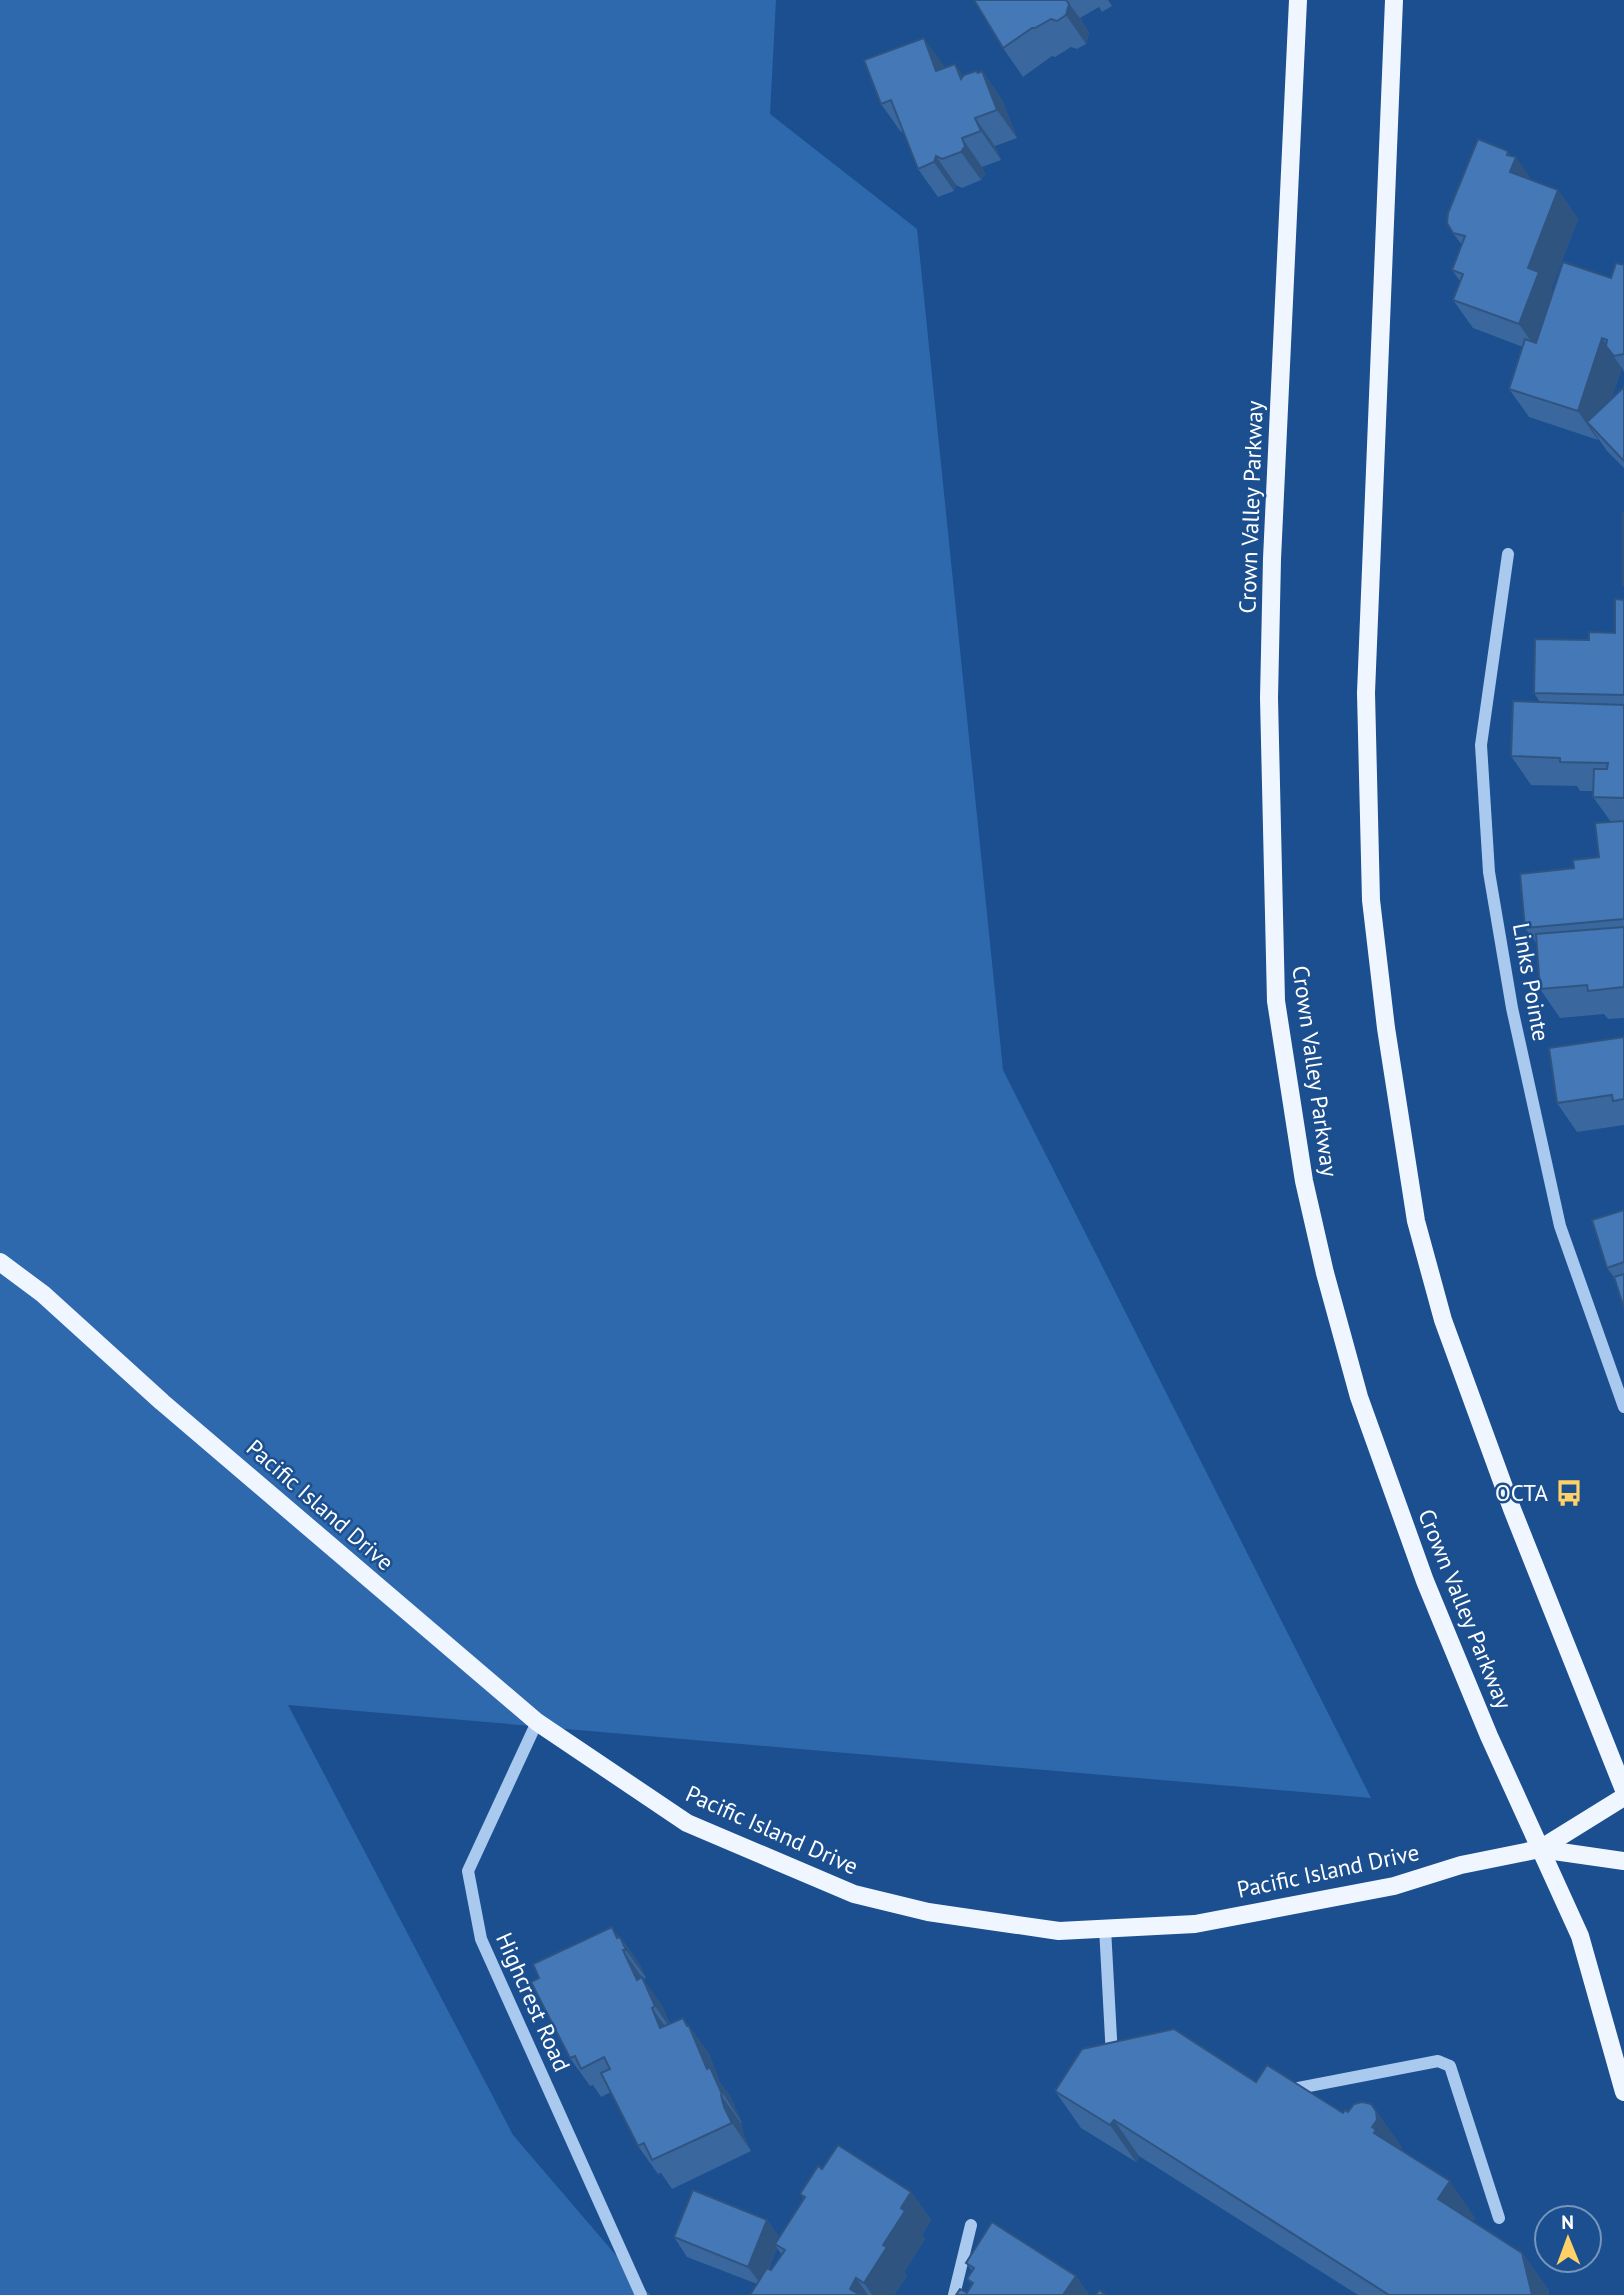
<svg xmlns="http://www.w3.org/2000/svg" width="1624" height="2295" font-family="'PT Sans',sans-serif">
  <style>
    .grass { fill: #2e69ad }
    .lines { fill: none; stroke-linecap: round; stroke-linejoin: round }
    .minor { stroke: #a9c9ee; stroke-width: 12 }
    .major { stroke: #f0f6ff; stroke-width: 18 }
    .wall { fill: #3a679d; fill-rule: evenodd }
    .shaded-wall { fill: #305480 }
    .building { fill: #4478b7; stroke: #305480; stroke-width: 2 }
    .labels { text-anchor: middle; stroke-width: 5; stroke-linejoin: round; paint-order: stroke }
    .street-label { font-size: 23px; fill: #fff; stroke: #1b4f8f }
    .poi-label { font-size: 23px; fill: #fff; stroke: #1b4f8f; text-anchor: end }
  </style>
  <rect width="100%" height="100%" fill="#1b4f8f"/>
  <path class="grass" d="M0 0H776L770 114 917 229 1003 1070 1371 1798 288 1705 513 2135 650 2295H0Z"/>
  <g class="lines">
    <g class="minor">
      <path d="M1508 554 1481 745 1489 872 1512 1008 1560 1226 1624 1407"/>
      <path d="M537 1722 468 1871 481 1939 641 2295"/>
      <path d="M1105 1928 1112 2057"/>
      <path d="M1288 2090 1438 2061 1450 2066 1499 2218"/>
      <path d="M954 2295 971 2225"/>
    </g>
    <g class="major">
      <path d="M1298 0 1272 559 1269 698 1276 1001 1304 1181 1325 1273 1359 1397 1425 1581 1489 1736 1580 1936 1624 2092"/>
      <path d="M1394 0 1366 693 1371 900 1386 1028 1416 1221 1443 1320 1512 1509 1624 1790"/>
      <path d="M0 1262 43 1294 162 1402 537 1722 687 1823 854 1894 928 1912 1059 1931 1195 1924 1394 1886 1461 1865 1540 1849 1624 1861"/>
      <path d="M1540 1849 1624 1797"/>
    </g>
  </g>
  <g class="wall">
    <path d="M974 0H1108L1112 6 1102 12 1099 7 1080 18 1089 33 1086 44 1077 49 1071 47 1055 57 1052 56 1023 77 1003 48Z"/>
    <path d="M955 64 963 76 982 71 1002 100 1017 138 995 146 1001 160 982 167 985 174 981 180 962 188 956 185 954 191 938 197 918 169 903 131 901 132 881 104 944 66 945 68Z"/>
    <path d="M1512 156 1532 181 1558 190 1578 219 1551 289 1553 292 1611 278 1624 265V372L1622 368 1611 399 1624 387V468L1607 451 1598 438V440L1529 417 1509 389 1523 347 1473 328 1453 300 1460 281 1452 270 1462 245 1453 233Z"/>
    <path d="M1624 600V1018L1608 1019 1604 1014 1560 1018 1540 989 1537 944 1525 928 1574 868 1599 857 1611 822 1593 797V791H1580L1577 786 1531 785 1511 756 1540 702 1534 693 1589 640 1615 633Z"/>
    <path d="M1624 1037V1125L1577 1132 1557 1103Z"/>
    <path d="M1624 1210V1308L1614 1277 1607 1268Z"/>
    <path d="M620 1937 640 1965 646 1978 643 1979 644 1981 662 2006 670 2024 683 2018 709 2054 720 2083 730 2096 742 2123H741L744 2136 751 2151 672 2189 661 2173 658 2174 638 2146 611 2092 601 2097 593 2085 590 2086 570 2058 539 1978Z"/>
    <path d="M1256 2082 1343 2113 1376 2111 1402 2148V2151L1475 2218 1473 2221 1522 2253 1548 2289 1549 2295H1358L1139 2156 1136 2162 1081 2128 1055 2091Z"/>
    <path d="M822 2169 911 2192 931 2220 922 2235 925 2239 904 2272 907 2276 894 2295H750L757 2284 687 2257 674 2237 767 2220 779 2237 804 2199 800 2194ZM777 2248 782 2255 771 2270 769 2269Z"/>
    <path d="M966 2263 1076 2276 1089 2295H956L967 2293 972 2285 967 2279 972 2271Z"/>
  </g>
  <g class="shaded-wall">
    <path d="M1066 0 1080 18 1089 33 1086 44 1066 15Z"/>
    <path d="M924 38 944 66 956 100 936 71Z"/>
    <path d="M955 64 975 93 961 79Z"/>
    <path d="M982 71 1002 100 1017 138 997 110Z"/>
    <path d="M975 118 995 146 1001 160 981 131Z"/>
    <path d="M962 138 982 167 985 174 981 180 961 152Z"/>
    <path d="M1508 151 1515 160 1516 157 1536 186 1510 172 1507 155Z"/>
    <path d="M936 156 956 185 954 191 934 162Z"/>
    <path d="M1558 190 1578 219 1551 289 1559 300 1539 353 1519 324 1528 268Z"/>
    <path d="M1602 338 1614 356 1606 346 1622 368 1599 435 1587 422 1598 438V440L1578 411Z"/>
    <path d="M612 1927 640 1965 646 1978 617 1938Z"/>
    <path d="M623 1950 662 2006 675 2035 637 1980Z"/>
    <path d="M652 2008 672 2036 660 2028Z"/>
    <path d="M683 2018 709 2054 720 2083 730 2096 742 2123 707 2069Z"/>
    <path d="M721 2095 741 2123 744 2136 751 2151 732 2123 724 2107Z"/>
    <path d="M1376 2111 1402 2148 1403 2157 1374 2133 1372 2127Z"/>
    <path d="M1114 2120 1139 2156 1136 2162 1110 2125Z"/>
    <path d="M1450 2181 1475 2218 1464 2236 1438 2199Z"/>
    <path d="M911 2192 931 2220 922 2235 925 2239 904 2272 907 2276 894 2295H872L864 2283 901 2208Z"/>
    <path d="M767 2220 781 2240 775 2244 777 2248 762 2286 748 2267Z"/>
    <path d="M1522 2253 1548 2289 1549 2295H1532Z"/>
    <path d="M1076 2276 1089 2295H1063Z"/>
    <path d="M856 2278 868 2295H854L850 2289Z"/>
  </g>
  <g class="building">
    <path d="M974 0H1066L1069 4 1066 15 1057 21 1051 19 1035 28H1032L1003 48Z"/>
    <path d="M924 38 936 71 955 64 961 79 964 75 976 71 978 73 982 71 997 110 975 118 981 131 962 138 965 146 961 152 942 159 936 156 934 162 918 169 891 100 881 104 864 60Z"/>
    <path d="M1478 139 1508 151 1507 155 1516 157 1510 172 1558 190 1528 268 1539 272 1519 324 1453 300 1463 274 1452 270 1465 236 1453 233 1447 223 1448 213Z"/>
    <path d="M1563 262 1611 278 1616 263 1624 265V354L1614 356 1606 346 1607 340 1602 338 1578 411 1509 389 1525 339 1536 343Z"/>
    <path d="M1624 387V461L1587 422Z"/>
    <rect x="1623" y="513" width="1" height="72"/>
    <path d="M1615 599 1624 600V695L1534 693 1535 639 1589 640V632L1615 633Z"/>
    <path d="M1513 701 1624 705V798L1593 797 1594 769H1607L1608 763 1560 762V758L1511 756Z"/>
    <path d="M1624 821V919L1525 928 1520 874 1574 868 1573 860 1599 857 1595 823Z"/>
    <path d="M1624 927V987L1588 991 1587 985 1540 989 1536 934Z"/>
    <path d="M1624 1037V1099L1613 1101 1612 1095 1557 1103 1549 1048Z"/>
    <path d="M1624 1210V1262L1607 1268 1592 1220Z"/>
    <path d="M1624 1274V1308L1614 1277Z"/>
    <path d="M612 1927 617 1938 620 1937 626 1950H623L637 1980 642 1977 655 2006 652 2008 660 2028 683 2018 687 2026H689L707 2069 710 2067 722 2094 721 2095 724 2107 732 2123 652 2160 644 2143 638 2146 601 2073 610 2069 604 2057 581 2069 575 2056 570 2058 531 1982 539 1978 533 1964Z"/>
    <path d="M1174 2029 1256 2082 1267 2065 1343 2113 1345 2110 1348 2112 1354 2104 1362 2102 1371 2104 1376 2111 1377 2120 1372 2127 1376 2130 1374 2133 1450 2181 1438 2199 1522 2253 1532 2295H1389L1114 2120 1110 2125 1055 2091 1082 2049Z"/>
    <path d="M838 2145 911 2192 901 2208 905 2211 883 2245 887 2247 864 2283 856 2278 850 2289 860 2295H750L767 2268 771 2270 785 2250 775 2244 805 2197 800 2194 818 2166 822 2169Z"/>
    <path d="M693 2190 767 2220 748 2267 674 2237Z"/>
    <path d="M992 2222 1076 2276 1063 2295H956L960 2289 967 2293 973 2283 967 2279 974 2268 966 2263Z"/>
    <path d="M1099 2290 1106 2295H1096Z"/>
  </g>
  <defs>
    <symbol id="bus-bare" viewBox="-9 -9 18 18"><path d="M-5-6H5V4H4V6H2V4H-2V6H-4V4H-5ZM-3.5-4V0h7V-4ZM-3.5 1.2v1.5H-2V1.2ZM2 1.2v1.5H3.5V1.2Z" fill="#ffd166" stroke="#1b4f8f" stroke-width="2.5" paint-order="stroke"/></symbol>
  </defs>
  <g fill-rule="evenodd">
    <use href="#bus-bare" x="1550" y="1474" width="38" height="38"/>
  </g>
  <g class="labels">
    <g class="street-label">
      <text transform="translate(1251 507) rotate(-88)" y="8">Crown Valley Parkway</text>
      <text transform="translate(1531 982) rotate(80)" y="8">Links Pointe</text>
      <text transform="translate(1315 1071) rotate(82)" y="8">Crown Valley Parkway</text>
      <text transform="translate(320 1505) rotate(41)" y="8">Pacific Island Drive</text>
      <text transform="translate(1465 1609) rotate(68)" y="8">Crown Valley Parkway</text>
      <text transform="translate(772 1830) rotate(24)" y="8">Pacific Island Drive</text>
      <text transform="translate(1328 1871) rotate(-12)" y="8">Pacific Island Drive</text>
      <text transform="translate(533 2002) rotate(66)" y="8">Highcrest Road</text>
    </g>
    <g class="poi-label">
      <text x="1548" y="1501">OCTA</text>
    </g>
  </g>
  <g transform="translate(1568 2239) rotate(359)"><circle r="33" fill="#1b4f8f" stroke="#7695bc" stroke-width="2"/>
  <path d="M0-5L12 26L0 18L-12 26Z" fill="#ffd166"/>
  <text y="-10" font-size="19" font-weight="bold" text-anchor="middle" fill="#ffffff">N</text>
  </g>
</svg>
